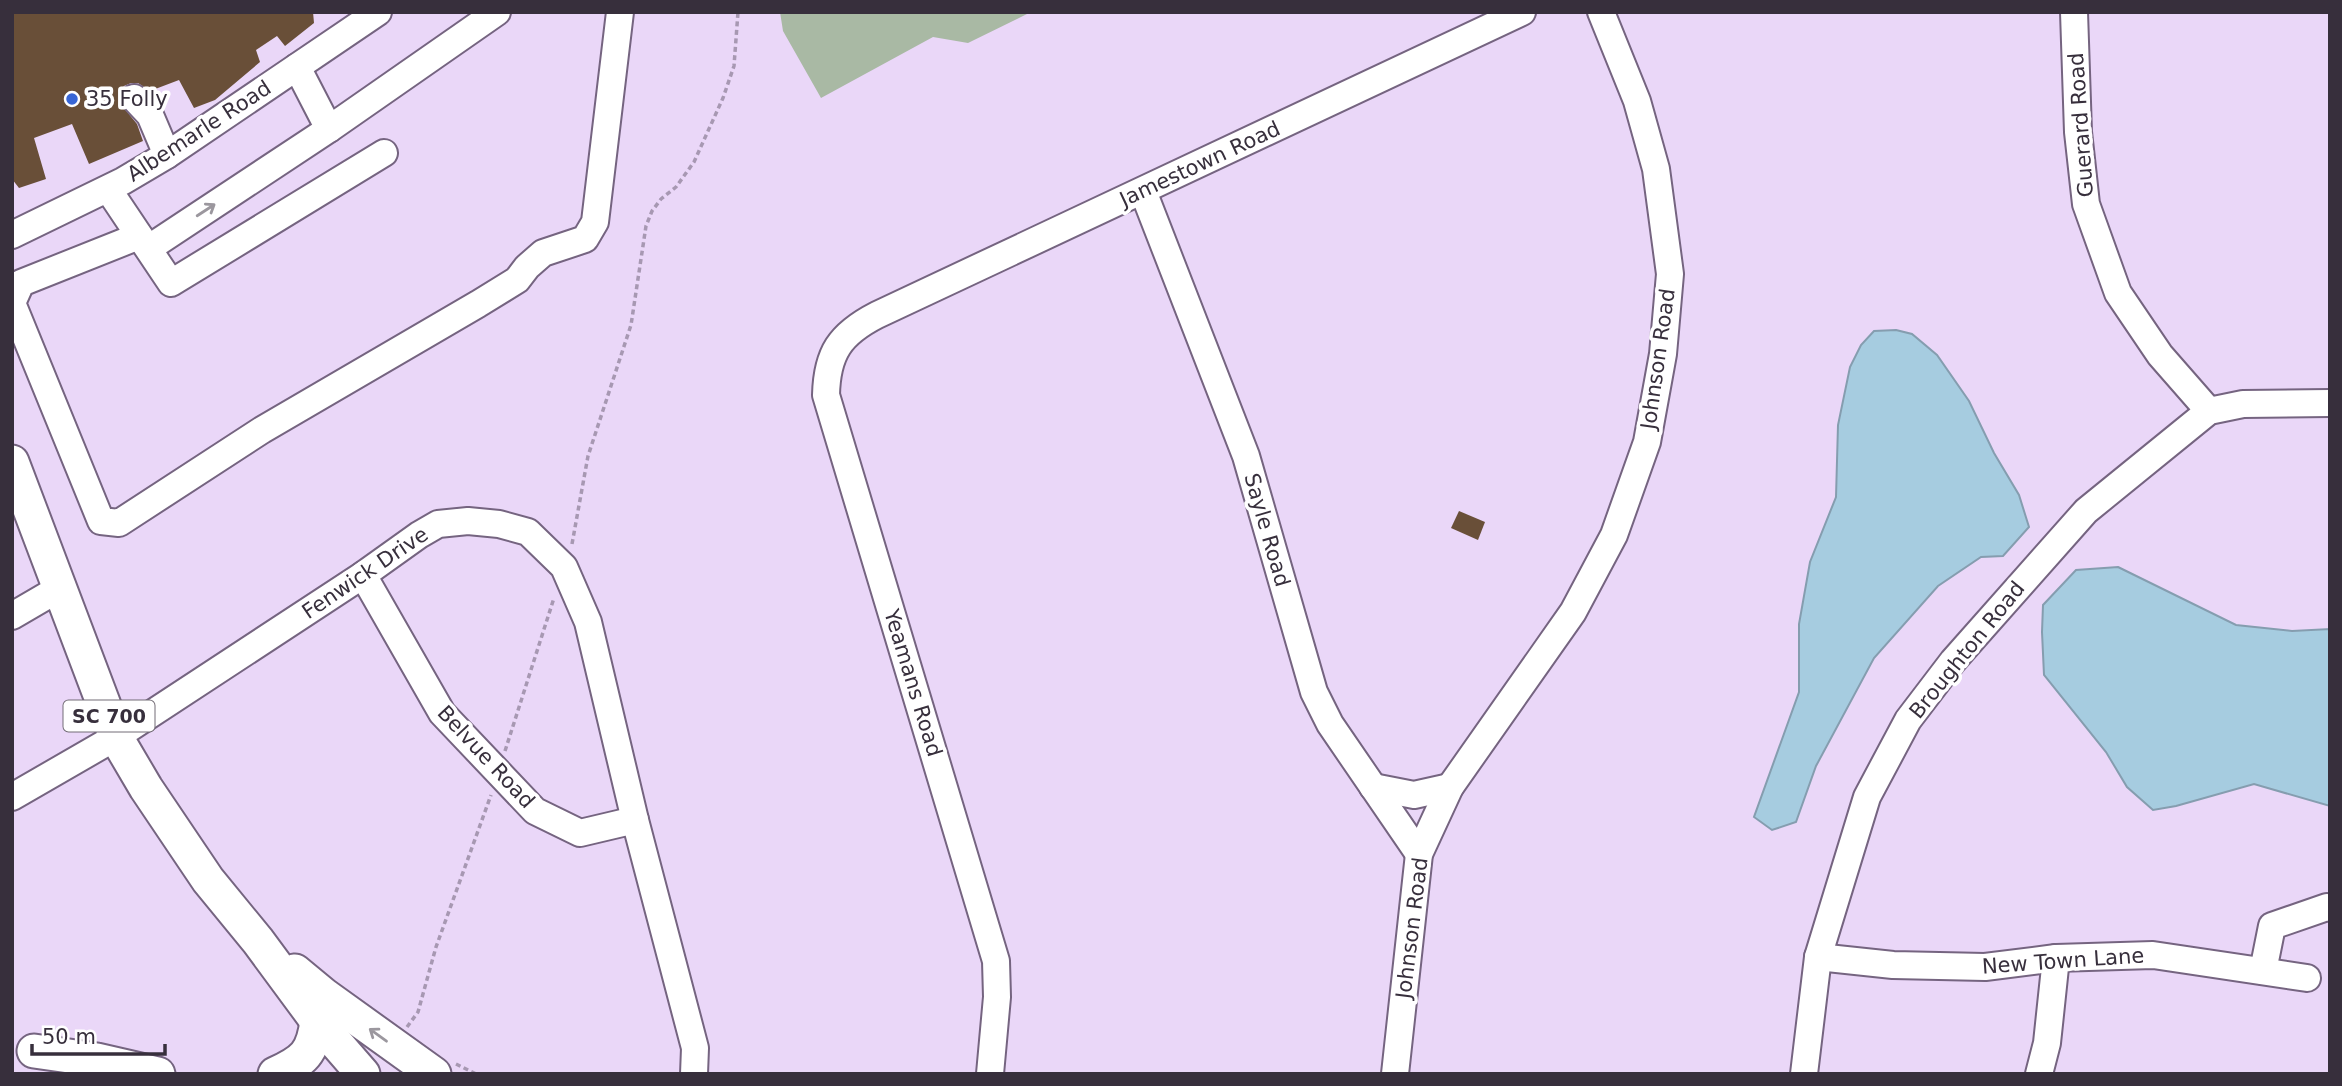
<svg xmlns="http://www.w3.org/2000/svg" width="2342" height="1086" font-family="'DejaVu Sans',sans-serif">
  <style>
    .green { fill: #a9b9a4 }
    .water { fill: #a6cce0; stroke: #859daf; stroke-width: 2 }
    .building { fill: #694f38 }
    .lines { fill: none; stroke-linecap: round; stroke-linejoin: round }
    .minor-casing { stroke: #756480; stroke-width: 30 }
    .major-casing { stroke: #756480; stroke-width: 37 }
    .path { stroke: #a798b2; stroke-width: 3.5; stroke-dasharray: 5 3.5; stroke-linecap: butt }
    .minor { stroke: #fff; stroke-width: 26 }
    .major { stroke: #fff; stroke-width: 33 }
    .oneway { stroke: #9b979e }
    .poi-dot { fill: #3866d6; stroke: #fff; stroke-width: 2.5 }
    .labels { text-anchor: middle; stroke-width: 7; stroke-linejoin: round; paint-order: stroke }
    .shield { fill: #fff; stroke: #736d76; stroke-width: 2 }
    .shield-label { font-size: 19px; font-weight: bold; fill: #372f3c }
    .poi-label { font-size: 21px; fill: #372f3c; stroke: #fff; text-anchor: start }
    .street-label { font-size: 21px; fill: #372f3c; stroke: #fff }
  </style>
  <rect width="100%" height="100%" fill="#ead7f8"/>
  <path class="green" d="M780 12H1031L968 43 933 37 821 98 783 31Z"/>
  <g class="water">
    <path d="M1896 330 1912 334 1937 355 1969 401 1994 453 2019 495 2029 527 2003 556 1981 557 1938 586 1874 658 1816 766 1796 822 1772 830 1754 817 1799 692V624L1810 562 1836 497 1838 425 1850 367 1861 345 1874 331Z"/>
    <path d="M2118 567 2236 625 2292 631 2330 629V806L2254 784 2176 806 2153 810 2127 787 2106 752 2044 675 2042 632 2043 605 2076 570Z"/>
  </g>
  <g class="building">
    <path d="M12 12H313L314 23 285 46 277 36 256 50 260 62 215 100 194 108 179 80 150 91 138 83H131L124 86 119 93V102L137 124 143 141 89 164 72 124 34 138 46 179 19 188 12 179Z"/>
    <path d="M1459 511 1485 522 1478 540 1451 528Z"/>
  </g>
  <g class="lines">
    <defs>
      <g id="minor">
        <path d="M2074 12 2078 132 2086 204 2118 293 2160 355 2209 411"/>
        <path d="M297 67 329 129"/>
        <path d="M134 98 150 115 167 155"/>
        <path d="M108 189 171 283 384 153"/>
        <path d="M1143 191 1246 456 1314 692 1330 724 1419 854"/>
        <path d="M12 235 123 181 167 155 378 12"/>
        <path d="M139 236 21 283 12 303 101 521 119 523 262 430 478 304 517 280 527 267 543 253 585 239 595 222 620 12"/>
        <path d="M149 248 329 129 497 12"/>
        <path d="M363 575 442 713 535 811 580 833 635 820"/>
        <path d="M12 616 60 588"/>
        <path d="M1373 787 1414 795 1450 787"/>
        <path d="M12 797 116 737 363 575 419 535 438 524 468 521 499 524 528 532 564 567 588 622 635 820 695 1048 694 1074"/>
        <path d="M1818 957 1893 965 1985 967 2056 958 2153 955 2307 978"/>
        <path d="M2263 971 2272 926 2327 907 2330 908"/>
        <path d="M990 1074 997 997 996 961 826 395C827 353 840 334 877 315L1522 12"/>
        <path d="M1395 1074 1419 854 1450 787 1573 612 1614 535 1647 442 1663 354 1670 274 1656 169 1637 101 1601 12"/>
        <path d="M1804 1074 1818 957 1867 797 1908 720 1953 661 2086 511 2209 411 2243 404 2330 403"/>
        <path d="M2039 1074 2047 1043 2056 958"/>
      </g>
      <g id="major">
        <path d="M12 462 116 737 146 788 208 880 258 941 317 1021 363 1074"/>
        <path d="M295 971 324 995 434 1074"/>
        <path d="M34 1051 97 1060 158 1074"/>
        <path d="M275 1074C304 1061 313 1053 317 1021"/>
      </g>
    </defs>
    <use href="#minor" class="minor-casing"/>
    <use href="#major" class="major-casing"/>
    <g class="path">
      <path d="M572 544 588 456 631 325 646 226 652 211 661 199 676 187 694 162 723 98 734 66 738 12"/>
      <path d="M505 751 554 598"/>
      <path d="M407 1027 418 1012 436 947 491 795"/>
      <path d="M456 1064 476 1074"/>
    </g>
    <use href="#minor" class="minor"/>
    <use href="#major" class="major"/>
  </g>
  <defs><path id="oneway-shaft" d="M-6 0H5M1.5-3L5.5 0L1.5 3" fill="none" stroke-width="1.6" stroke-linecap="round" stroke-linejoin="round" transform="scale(1.75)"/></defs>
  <g class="oneway">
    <use href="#oneway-shaft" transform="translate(206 210) rotate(-33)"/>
    <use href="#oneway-shaft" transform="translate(378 1035) rotate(-144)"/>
  </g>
  <circle class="poi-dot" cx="72" cy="99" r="7"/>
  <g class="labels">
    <rect class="shield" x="63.5" y="700.5" width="91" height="31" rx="5"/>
    <g class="shield-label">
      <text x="109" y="723">SC 700</text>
    </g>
    <g class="poi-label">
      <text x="86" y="106">35 Folly</text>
    </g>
    <g class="street-label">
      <text transform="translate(2081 125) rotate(-94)" y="7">Guerard Road</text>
      <text transform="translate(199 131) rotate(-33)" y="7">Albemarle Road</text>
      <text transform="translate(1200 164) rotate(-25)" y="7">Jamestown Road</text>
      <text transform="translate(1658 359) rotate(-82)" y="7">Johnson Road</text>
      <text transform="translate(1267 530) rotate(74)" y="7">Sayle Road</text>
      <text transform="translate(365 573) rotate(-34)" y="7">Fenwick Drive</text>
      <text transform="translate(1967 650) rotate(-51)" y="7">Broughton Road</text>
      <text transform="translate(913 683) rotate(73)" y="7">Yeamans Road</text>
      <text transform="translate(486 757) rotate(47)" y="7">Belvue Road</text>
      <text transform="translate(1412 928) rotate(-83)" y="7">Johnson Road</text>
      <text transform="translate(2063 961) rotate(-4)" y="7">New Town Lane</text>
    </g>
  </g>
  <rect width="2342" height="1086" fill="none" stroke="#372f3c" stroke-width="28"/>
  <path d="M32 1044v10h133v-10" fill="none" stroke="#372f3c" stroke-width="3.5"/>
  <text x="42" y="1044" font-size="21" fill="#372f3c" stroke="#ffffff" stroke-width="5" paint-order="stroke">50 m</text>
</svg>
